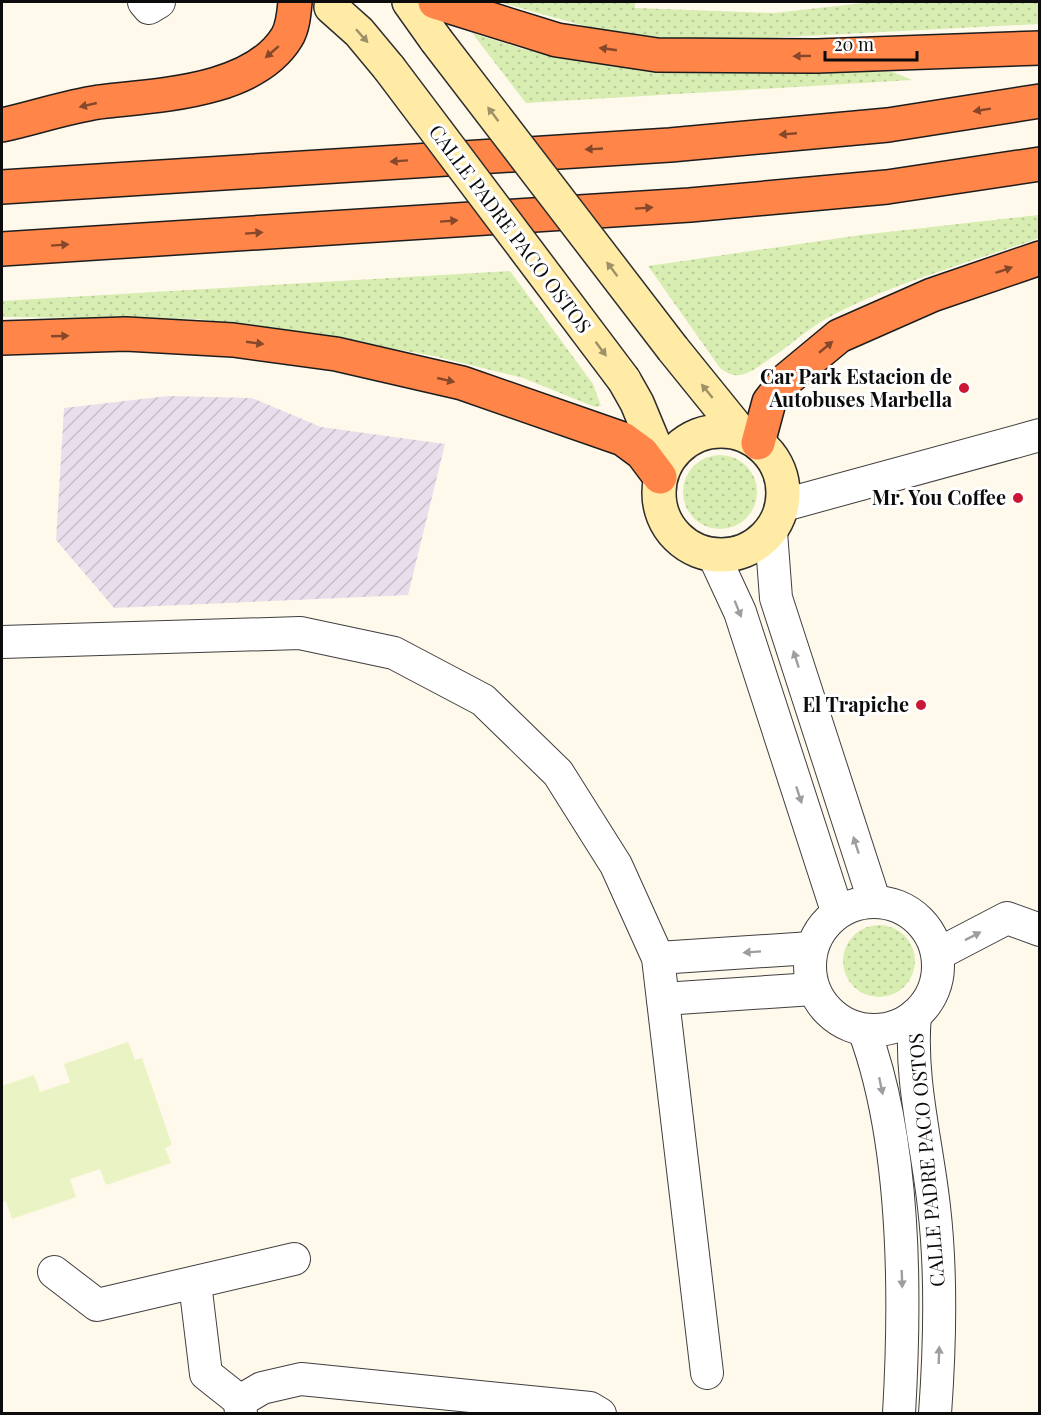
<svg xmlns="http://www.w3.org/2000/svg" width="1041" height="1415" font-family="'Playfair Display',serif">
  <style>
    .industrial { fill: url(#industrial-furrows) }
    .grass { fill: url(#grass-dots) }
    .pitch { fill: #e9f3c3 }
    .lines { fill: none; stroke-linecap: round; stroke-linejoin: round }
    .street-casing { stroke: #3f3f3f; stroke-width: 34 }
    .secondary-casing { stroke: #2e2e2e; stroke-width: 36 }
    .highway-casing { stroke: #1d1d1d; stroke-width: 36 }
    .street { stroke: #fff; stroke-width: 32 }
    .secondary { stroke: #ffeaa6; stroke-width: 33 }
    .highway { stroke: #ff8549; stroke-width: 33 }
    .secondary-bridge-casing { stroke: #2e2e2e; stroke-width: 36; stroke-linecap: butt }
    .secondary-bridge { stroke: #ffeaa6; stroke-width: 33 }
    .oneway { fill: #9e9168 }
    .oneway2 { fill: #86482a }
    .oneway3 { fill: #9e9e9e }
    .poi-dot { fill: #c91735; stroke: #fff; stroke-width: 2 }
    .labels { text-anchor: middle; stroke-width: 6; stroke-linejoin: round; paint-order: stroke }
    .street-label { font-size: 20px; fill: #0c0c0c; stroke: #fff }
    .poi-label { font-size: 20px; font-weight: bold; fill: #0c0c0c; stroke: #fff; text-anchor: end }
  </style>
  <defs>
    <pattern id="industrial-furrows" width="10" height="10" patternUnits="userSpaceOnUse" patternTransform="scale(1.5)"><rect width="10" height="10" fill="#e9dfec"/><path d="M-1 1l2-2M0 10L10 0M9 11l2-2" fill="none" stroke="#c7bec9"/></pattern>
    <pattern id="grass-dots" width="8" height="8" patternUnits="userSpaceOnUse" patternTransform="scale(1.5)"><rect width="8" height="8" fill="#d8edb1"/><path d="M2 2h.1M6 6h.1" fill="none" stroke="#b8ca97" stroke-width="1.8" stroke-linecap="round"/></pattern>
  </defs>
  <rect width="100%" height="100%" fill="#fff9eb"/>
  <path class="industrial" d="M168 396 252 398 321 427 445 444 408 595 114 608 56 540 64 408Z"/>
  <g class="grass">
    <path d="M499 2H635V8L774 13 872 2H1039L1040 24 727 40 672 39 588 27Z"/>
    <path d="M472 33 523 49 584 62 645 69 893 72 912 80 526 103Z"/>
    <path d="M1039 215V238C971 262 886 285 824 320 805 331 787 348 768 360 750 372 739 383 720 368L648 266 861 235Z"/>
    <path d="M510 271 593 384 601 406 595 407 523 378 434 356 327 337 197 319 2 317V301Z"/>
    <circle cx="720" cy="492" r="37"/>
    <circle cx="879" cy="961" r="36"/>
  </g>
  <path class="pitch" d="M128 1042 135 1060 142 1058 172 1145 165 1148 171 1163 106 1185 100 1169 70 1179 76 1197 12 1219 6 1201 2 1202V1086L34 1075 40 1092 70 1082 64 1064Z"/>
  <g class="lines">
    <defs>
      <g id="street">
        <path d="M144 2 149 8 159 2"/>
        <path d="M784 505 1040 435"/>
        <path d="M771 532 776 598 874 900"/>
        <path d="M714 556 740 612 837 911"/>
        <path d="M2 642 300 633 394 653 483 700 558 773 616 865 658 958 707 1373"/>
        <circle cx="874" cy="966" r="64"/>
        <path d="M938 954 1007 918 1040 930"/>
        <path d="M658 958 811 948"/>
        <path d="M663 999 813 989"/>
        <path d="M915 1015C909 1078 927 1143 934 1207 942 1275 940 1345 935 1414"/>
        <path d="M864 1030C906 1143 906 1294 899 1414"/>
        <path d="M54 1272 97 1305 294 1259"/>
        <path d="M195 1283 206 1374 240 1401"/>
        <path d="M241 1414 240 1401 262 1388 301 1379 590 1408 600 1414"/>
      </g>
      <g id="secondary">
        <path d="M409 2 436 40"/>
        <path d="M331 7 359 32 389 68"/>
        <path d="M673 349 741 433"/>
        <path d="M624 380 637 403 664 468"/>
        <circle cx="721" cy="493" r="62"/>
      </g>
      <g id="highway">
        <path d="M435 2 557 40 657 55 817 56 1040 48"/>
        <path d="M2 125C34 118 66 107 99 102 156 95 253 93 287 37 293 27 294 13 295 2"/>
        <path d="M2 187 670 145 888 125 1040 101"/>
        <path d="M2 249 690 205 887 187 1040 164"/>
        <path d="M2 338 126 334 233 340 336 354 462 383 623 439 642 453 660 477"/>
        <path d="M758 443 769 402 786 380 839 336 932 295 1040 258"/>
      </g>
    </defs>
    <use href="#street" class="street-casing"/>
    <use href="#secondary" class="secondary-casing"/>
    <use href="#highway" class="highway-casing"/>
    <use href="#street" class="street"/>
    <use href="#secondary" class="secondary"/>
    <use href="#highway" class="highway"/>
    <defs>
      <g id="secondary-bridge">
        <path d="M436 40 673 349"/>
        <path d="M389 68 624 380"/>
      </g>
    </defs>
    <use href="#secondary-bridge" class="secondary-bridge-casing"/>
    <use href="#secondary-bridge" class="secondary-bridge"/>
  </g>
  <defs><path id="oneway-solid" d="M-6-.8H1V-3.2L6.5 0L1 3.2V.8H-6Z" transform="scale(1.5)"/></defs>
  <g class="oneway">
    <use href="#oneway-solid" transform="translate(362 36) rotate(48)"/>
    <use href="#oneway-solid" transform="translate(493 114) rotate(-127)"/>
    <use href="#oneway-solid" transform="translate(612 269) rotate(-127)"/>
    <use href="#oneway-solid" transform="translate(601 349) rotate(53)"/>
    <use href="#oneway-solid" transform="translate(707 391) rotate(-129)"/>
  </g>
  <g class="oneway2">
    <use href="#oneway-solid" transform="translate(608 49) rotate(-172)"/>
    <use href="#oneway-solid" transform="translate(272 52) rotate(139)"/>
    <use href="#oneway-solid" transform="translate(802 56) rotate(179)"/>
    <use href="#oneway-solid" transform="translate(88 105) rotate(167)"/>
    <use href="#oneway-solid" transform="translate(982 110) rotate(171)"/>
    <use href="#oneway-solid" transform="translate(788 134) rotate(175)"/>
    <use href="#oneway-solid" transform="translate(594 149) rotate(177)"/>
    <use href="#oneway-solid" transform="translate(399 161) rotate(176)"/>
    <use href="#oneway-solid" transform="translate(644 208) rotate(-4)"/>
    <use href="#oneway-solid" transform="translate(449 221) rotate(-4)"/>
    <use href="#oneway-solid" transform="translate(254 233) rotate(-4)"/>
    <use href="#oneway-solid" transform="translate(60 245) rotate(-4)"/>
    <use href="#oneway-solid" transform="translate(1004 270) rotate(-19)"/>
    <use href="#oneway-solid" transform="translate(60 336) rotate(-2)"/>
    <use href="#oneway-solid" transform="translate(255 343) rotate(8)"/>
    <use href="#oneway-solid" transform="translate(826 347) rotate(-40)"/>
    <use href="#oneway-solid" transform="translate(446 380) rotate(13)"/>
  </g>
  <g class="oneway3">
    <use href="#oneway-solid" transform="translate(738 609) rotate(68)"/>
    <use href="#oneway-solid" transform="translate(796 659) rotate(-108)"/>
    <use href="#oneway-solid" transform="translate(799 795) rotate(72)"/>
    <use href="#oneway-solid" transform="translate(856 845) rotate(-108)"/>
    <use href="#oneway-solid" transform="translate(973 936) rotate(-27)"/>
    <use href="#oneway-solid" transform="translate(752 952) rotate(176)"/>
    <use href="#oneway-solid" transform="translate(881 1086) rotate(78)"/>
    <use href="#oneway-solid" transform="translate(902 1279) rotate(88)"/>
    <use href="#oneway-solid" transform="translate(939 1355) rotate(-88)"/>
  </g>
  <g class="poi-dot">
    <circle cx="964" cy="388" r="6"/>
    <circle cx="1018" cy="498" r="6"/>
    <circle cx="921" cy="705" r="6"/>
  </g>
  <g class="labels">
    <g class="street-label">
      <text transform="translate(510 229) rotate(53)" y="7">CALLE PADRE PACO OSTOS</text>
      <text transform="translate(927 1160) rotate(-95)" y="7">CALLE PADRE PACO OSTOS</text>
    </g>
    <g class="poi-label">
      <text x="952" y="384">Car Park Estacion de<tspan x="952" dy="23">Autobuses Marbella</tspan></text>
      <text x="1006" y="505">Mr. You Coffee</text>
      <text x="909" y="712">El Trapiche</text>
    </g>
  </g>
  <rect width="1041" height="1415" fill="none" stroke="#0c0c0c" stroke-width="6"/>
  <path d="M825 51v9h92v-9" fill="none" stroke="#0c0c0c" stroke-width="3"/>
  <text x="834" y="51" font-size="18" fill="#0c0c0c" stroke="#ffffff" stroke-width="4.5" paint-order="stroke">20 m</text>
</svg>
